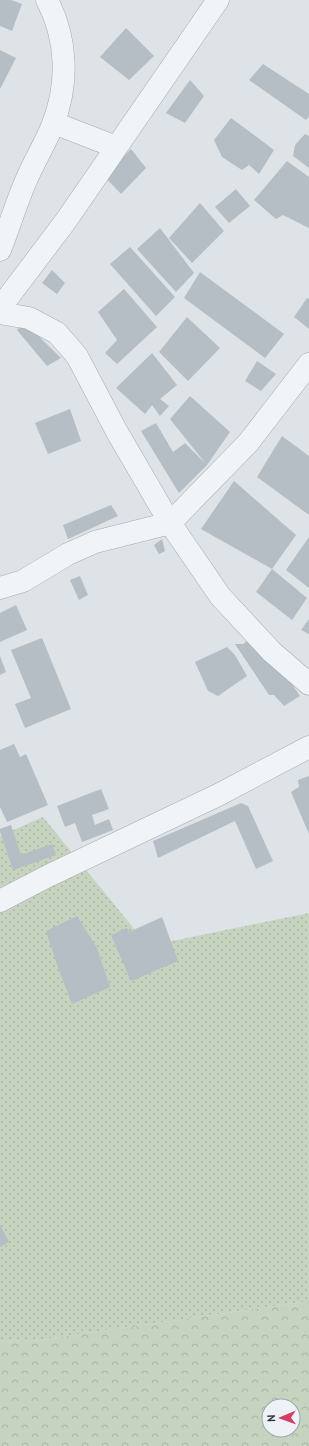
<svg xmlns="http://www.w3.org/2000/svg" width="309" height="1446" font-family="'PT Sans',sans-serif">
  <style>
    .grass { fill: url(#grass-dots) }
    .forest { fill: url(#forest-crowns); fill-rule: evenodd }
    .building { fill: #b5bdc5 }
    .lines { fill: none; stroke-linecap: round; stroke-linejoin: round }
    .minor-casing { stroke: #a3abb2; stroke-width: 23 }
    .minor { stroke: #f1f4f7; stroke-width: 22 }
  </style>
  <defs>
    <pattern id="grass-dots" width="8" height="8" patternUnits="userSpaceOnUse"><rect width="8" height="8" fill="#c6d3bf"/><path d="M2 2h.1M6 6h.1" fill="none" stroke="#aab6a5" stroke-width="1.8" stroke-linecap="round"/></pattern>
    <pattern id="forest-crowns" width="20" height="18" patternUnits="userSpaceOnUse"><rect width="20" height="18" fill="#c6d3bf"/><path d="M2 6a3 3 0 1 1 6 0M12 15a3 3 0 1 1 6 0" fill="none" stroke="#aab6a5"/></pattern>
  </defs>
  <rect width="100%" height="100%" fill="#dee3e8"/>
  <path class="grass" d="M43 817 148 946 309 913V1301L26 1342 0 1341V836Z"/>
  <path class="forest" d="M309 1301V1446H0V1341L26 1342ZM269 1406H293V1430H269Z"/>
  <g class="building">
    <path d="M0 0H11L22 4 12 31 0 26Z"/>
    <path d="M126 28 154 56 129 80 100 57Z"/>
    <path d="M0 50 16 58 0 89Z"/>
    <path d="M263 64 309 94V117L306 120 249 80Z"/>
    <path d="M190 80 204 96 185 123 166 113Z"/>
    <path d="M231 118 274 150 259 174 249 165 242 170 222 157 214 140Z"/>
    <path d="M305 134 309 136V168L293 156 295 145Z"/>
    <path d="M131 149 146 168 121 194 104 176Z"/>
    <path d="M287 161 309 177V228L283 215 276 219 254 200Z"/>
    <path d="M236 189 250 206 229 223 215 207Z"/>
    <path d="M200 203 224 231 192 263 169 238Z"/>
    <path d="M160 228 194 273 176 292 137 249Z"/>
    <path d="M130 247 175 297 156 316 110 264Z"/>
    <path d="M52 270 65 283 57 294 42 283Z"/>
    <path d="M200 272 284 334 265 358 184 298Z"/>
    <path d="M124 289 157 327 117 364 105 353 117 340 98 312Z"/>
    <path d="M307 298 309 299V329L294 317Z"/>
    <path d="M187 317 220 348 188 381 159 352Z"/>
    <path d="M24 322 61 358 47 366 17 330Z"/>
    <path d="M152 353 177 385 160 399 169 406 160 416 152 405 145 414 116 388Z"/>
    <path d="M257 361 276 374 261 391 245 381Z"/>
    <path d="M190 396 230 432 207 465 179 493 141 431 156 423 173 452 185 443 206 464 170 419Z"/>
    <path d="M70 409 81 441 48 454 35 423Z"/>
    <path d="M282 436 309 456V515L257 477Z"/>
    <path d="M234 481 296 535 272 569 201 529Z"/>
    <path d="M111 505 118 516 68 539 63 525Z"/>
    <path d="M309 537V588L286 570Z"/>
    <path d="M162 539 165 551 159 554 154 545Z"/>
    <path d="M272 569 307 598 292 620 256 592Z"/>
    <path d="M80 576 88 595 79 600 70 580Z"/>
    <path d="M16 605 27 630 0 642V613Z"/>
    <path d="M309 619V634L301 630Z"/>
    <path d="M42 638 71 709 25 728 15 704 31 698 11 650Z"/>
    <path d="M251 638 290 681 300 696 284 706 274 695H269L235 644H243Z"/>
    <path d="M227 647 235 655 247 676 218 696 208 691 195 662Z"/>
    <path d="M0 656 6 672 0 675Z"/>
    <path d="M14 744 20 757 26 754 48 805 7 822 0 807V750Z"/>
    <path d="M309 776V834L291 792 299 787 298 780Z"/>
    <path d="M101 789 109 809 92 815 95 825 109 819 113 830 82 842 75 823 65 827 57 806Z"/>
    <path d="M241 803 248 806 273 861 256 869 235 821 158 858 153 841Z"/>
    <path d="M11 825 21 855 52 844 56 855 13 870 0 832V829Z"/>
    <path d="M77 916 97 948 110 987 72 1004 59 970 46 931Z"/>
    <path d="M162 917 178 961 131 981 111 935 127 928 129 932Z"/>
    <path d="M0 1225 9 1242 0 1247Z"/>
  </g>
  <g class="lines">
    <defs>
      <g id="minor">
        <path d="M54 123 116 147"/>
        <path d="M0 250C10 225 17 200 28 176 36 158 46 142 53 124 69 83 67 38 47 0"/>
        <path d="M0 308 65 222 218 0"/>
        <path d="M0 313 29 318 57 333 77 356 117 432 170 523 220 596 272 652 309 684"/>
        <path d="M0 588 23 581 68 554 95 542 170 523 248 443 309 364"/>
        <path d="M0 901 48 876 218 795 309 747"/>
      </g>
    </defs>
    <use href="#minor" class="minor-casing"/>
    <use href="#minor" class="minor"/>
  </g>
  <g transform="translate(281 1418) rotate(268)"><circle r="19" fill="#eef2f6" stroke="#9ea6ad"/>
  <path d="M0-3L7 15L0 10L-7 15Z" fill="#d23f66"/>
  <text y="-6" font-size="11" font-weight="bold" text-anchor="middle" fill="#273340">N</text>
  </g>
</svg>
